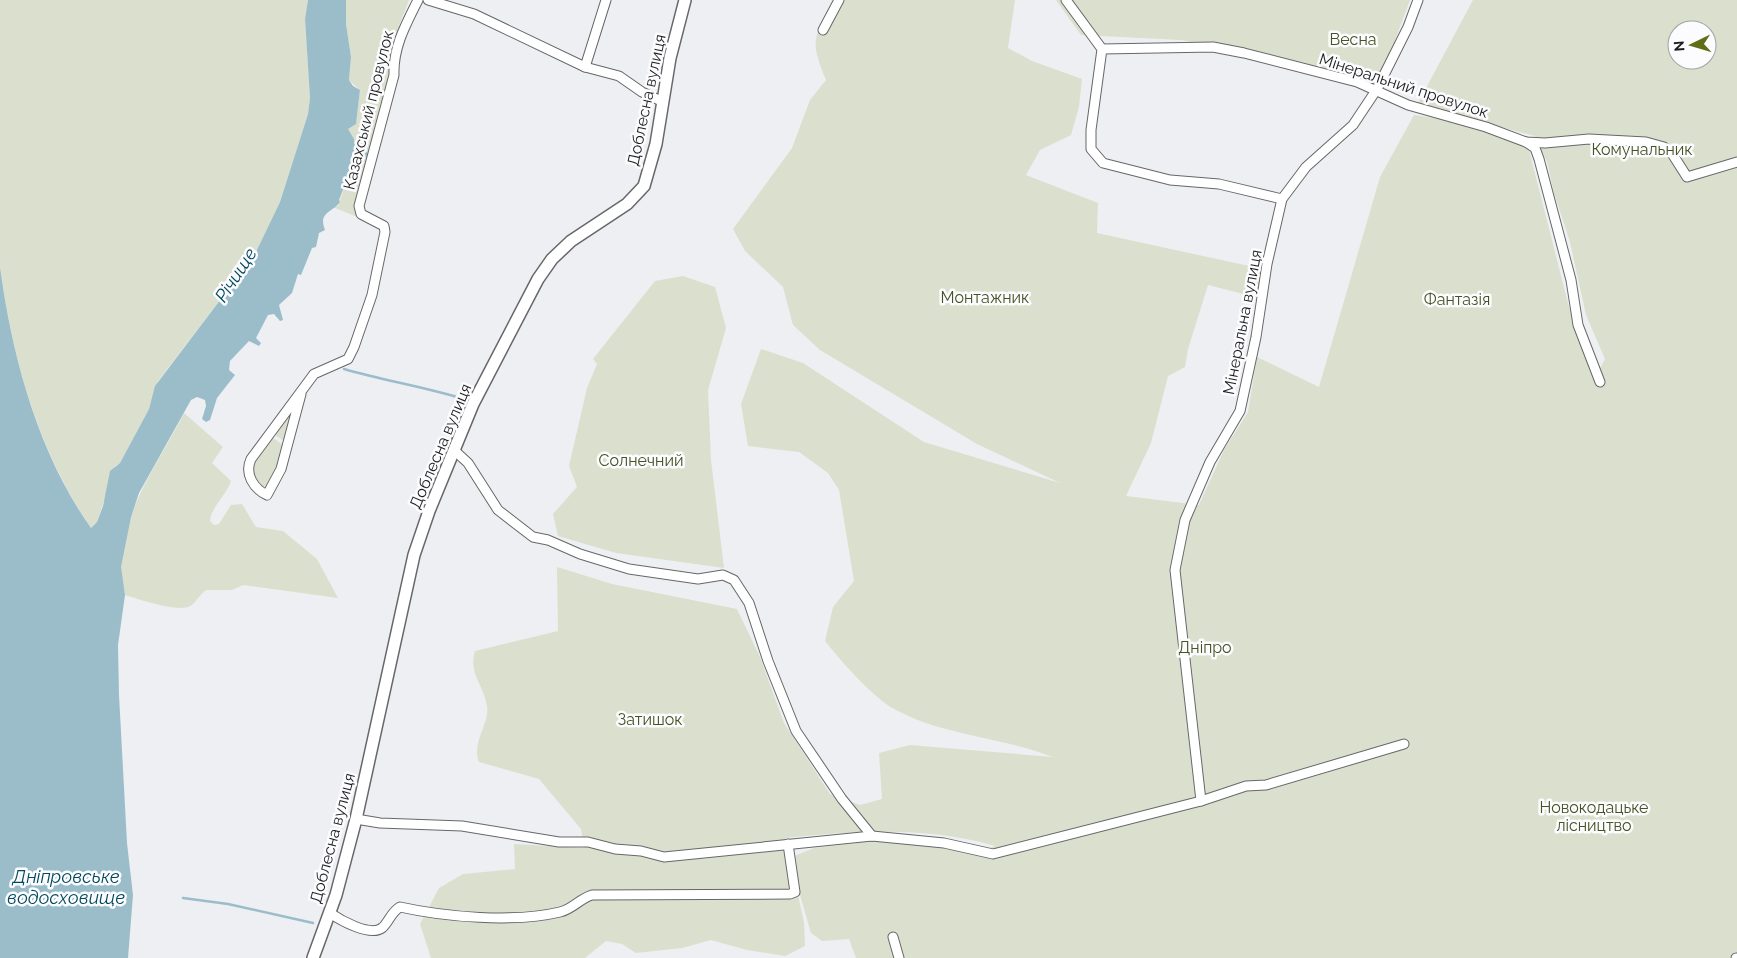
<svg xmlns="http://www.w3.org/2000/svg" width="1737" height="958" font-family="Raleway,sans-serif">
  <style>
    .green { fill: #dae0cd; fill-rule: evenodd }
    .water { fill: #9bbdca }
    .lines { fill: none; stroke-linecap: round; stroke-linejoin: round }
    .stream { stroke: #9bbdca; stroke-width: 2.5 }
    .minor-casing { stroke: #666769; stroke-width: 11 }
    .tertiary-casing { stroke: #666769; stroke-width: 14 }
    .minor { stroke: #fff; stroke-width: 9 }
    .tertiary { stroke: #fff; stroke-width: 11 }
    .labels { text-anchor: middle; stroke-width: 5; stroke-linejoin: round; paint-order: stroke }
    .park-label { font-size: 16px; fill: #465223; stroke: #fcfcff }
    .street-label { font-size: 16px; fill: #1c1d1d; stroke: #fcfcff }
    .water-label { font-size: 18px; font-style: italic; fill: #00495d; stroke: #fcfcff }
  </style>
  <rect width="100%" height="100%" fill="#eeeff2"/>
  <g class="green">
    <path d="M0 0H308L305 19 310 98 308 114 280 202 255 254 158 381 149 409 120 463 115 466 97 522 91 528C81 512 70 496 62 479 28 413 10 340 0 267Z"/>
    <path d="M346 0H409L400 23 387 80 396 82 362 206V219L333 207 338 206 348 177 354 178 351 166 352 156 366 157 354 144V139L347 129 356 123 360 90 349 80 351 57 346 24Z"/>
    <path d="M834 0H1015L1008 48 1032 61 1082 79 1079 107 1071 135 1040 150 1026 175 1098 203 1097 233 1263 269 1259 298 1208 285 1188 349 1185 367 1168 376 1151 443 1126 496 1199 505 1224 450 1248 412 1257 357 1319 387 1380 177 1414 115C1454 120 1494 130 1529 150L1569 307 1596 376 1605 359 1586 315 1570 242 1554 193 1547 162 1535 136 1417 105 1473 0H1737V958H856L849 939 822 941 811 933 800 895 794 856 814 848 873 841 940 845 972 854 995 846C925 826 857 831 785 838L804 922 805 946 785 956 747 950 711 940 682 948 636 953 622 944 606 941 585 958H431L420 924 439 888 463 874 515 869 514 844 584 848 581 829 539 779 479 762C471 742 490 724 487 706 484 685 468 674 475 651L558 631 557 567 612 584 737 609 760 657 784 723 830 794 860 805 882 799 879 753 910 745 1053 757C1002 737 945 736 896 710 873 698 841 661 825 641L833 607 854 581 839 490 828 473 799 452 748 446 741 404 761 349 803 363 924 442 1060 483 977 444 820 350 793 325 783 287 745 251 733 229 792 148 810 100 826 80C809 39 814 38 834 0ZM1677 30H1707V60H1677Z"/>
    <path d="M1056 0H1410L1392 48 1375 85 1284 59 1181 40 1081 35Z"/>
    <path d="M683 276 715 287 726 328 708 390 711 460 724 568 616 553 558 536 553 514 577 487 569 466 587 388 597 364 593 359 655 281Z"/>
    <path d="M184 413 223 447 212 463 231 481C226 496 211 507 210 521L214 525 219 524 231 505 242 504 256 527 283 531 317 559 338 598 243 585 232 590H206C200 594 197 601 192 605 181 614 138 599 125 595 124 587 121 577 121 569 121 510 159 463 184 413Z"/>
    <path d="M290 413H292L287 440 284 441 274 434Z"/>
    <path d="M273 438 286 447 269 487H266C239 478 257 445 273 438Z"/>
  </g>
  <path class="water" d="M308 0H346V24L351 57 349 80 353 86 360 90 356 124 348 129 354 139V144L367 152 368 155 366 157 352 156 351 165 357 168 354 178 348 177 339 200 340 202C332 213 318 212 325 230L319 233 316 247 312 248 301 275 298 274 292 293 279 305 283 320 280 321 274 314 268 315 256 338 261 343 259 346 249 341 230 361 229 370 235 375 217 398 210 420 206 422 202 419 206 406 205 400 197 397 191 400 139 493 131 517 121 567 125 595 118 645 119 695 127 843 133 895 128 958H0V267C12 357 38 453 91 528L97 522 103 506 110 471 120 463 149 409 155 386 255 254 280 202 308 114 310 98 305 19Z"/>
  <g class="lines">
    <g class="stream">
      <path d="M344 369C385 381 426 387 467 400"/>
      <path d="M183 898 228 904 313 923"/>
    </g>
    <defs>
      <g id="minor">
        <path d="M428 0 474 14 585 67 619 76 642 92 661 101"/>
        <path d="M1066 0 1102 49 1091 130V149L1103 163 1170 180 1219 184 1282 199"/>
        <path d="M823 30 839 0"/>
        <path d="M1102 49 1213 47 1244 53 1357 82 1408 105 1486 127 1526 142 1545 143 1589 139 1646 142 1664 147 1673 155 1687 177 1737 162"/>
        <path d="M585 67 606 0"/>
        <path d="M1526 142 1535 148 1539 159 1571 280 1578 325 1600 382"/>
        <path d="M301 394 281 469 267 495C254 489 244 474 251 459L314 374 348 359 354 347 372 295 385 232 384 226 361 214 359 206 394 75C393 47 406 24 418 0"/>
        <path d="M455 451 468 463 498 510 533 537 548 540 580 554 629 569 698 579 723 575 734 580 749 603 768 661 796 731 842 799 872 836"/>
        <path d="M1201 801 1175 570 1185 520 1210 462 1240 411 1256 337 1267 264 1282 199 1306 167 1353 125 1377 89 1408 27 1418 0"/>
        <path d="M356 819 380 823 462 826 559 842H588L615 849 641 851 664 857 872 836 944 843 993 854 1201 801 1246 786 1266 785 1404 744"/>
        <path d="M330 913C340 920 370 937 382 928 389 922 391 912 400 907 445 917 514 923 560 912 573 909 579 899 592 895L790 894 795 892 788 844"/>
        <path d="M893 937 899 958"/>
        <path d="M1736 958H1737"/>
      </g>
      <path id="tertiary" d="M313 958 336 895 356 819 414 555 429 511 473 404 538 279 552 259 571 241 627 204 644 186 656 144 670 58 685 0"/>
    </defs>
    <use href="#minor" class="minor-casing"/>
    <use href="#tertiary" class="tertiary-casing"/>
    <use href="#minor" class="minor"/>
    <use href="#tertiary" class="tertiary"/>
  </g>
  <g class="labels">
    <g class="park-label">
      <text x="1353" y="45">Весна</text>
      <text x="1642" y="155">Комунальник</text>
      <text x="985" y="303">Монтажник</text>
      <text x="1457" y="305">Фантазія</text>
      <text x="641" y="466">Солнечний</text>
      <text x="1205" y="653">Дніпро</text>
      <text x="650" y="725">Затишок</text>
      <text x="1594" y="813">Новокодацьке<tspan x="1594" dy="18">лісництво</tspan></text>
    </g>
    <g class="street-label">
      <text transform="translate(1404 85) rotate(18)" y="6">Мінеральний провулок</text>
      <text transform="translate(646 100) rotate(-78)" y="6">Доблесна вулиця</text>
      <text transform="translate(368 110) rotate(-76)" y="6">Казахський провулок</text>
      <text transform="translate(1242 322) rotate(-79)" y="6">Мінеральна вулиця</text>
      <text transform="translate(440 446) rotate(-67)" y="6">Доблесна вулиця</text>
      <text transform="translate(332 838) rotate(-75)" y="6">Доблесна вулиця</text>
    </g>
    <g class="water-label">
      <text transform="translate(236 275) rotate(-57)" y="6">Річище</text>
      <text x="66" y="883">Дніпровське<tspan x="66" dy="21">водосховище</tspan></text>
    </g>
  </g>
  <g transform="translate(1692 45) rotate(265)"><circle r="24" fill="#fcfcff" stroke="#a2a3a5"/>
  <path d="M0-4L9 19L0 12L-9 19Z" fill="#606d17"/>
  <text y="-8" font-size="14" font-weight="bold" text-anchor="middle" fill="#1c1d1d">N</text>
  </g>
</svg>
